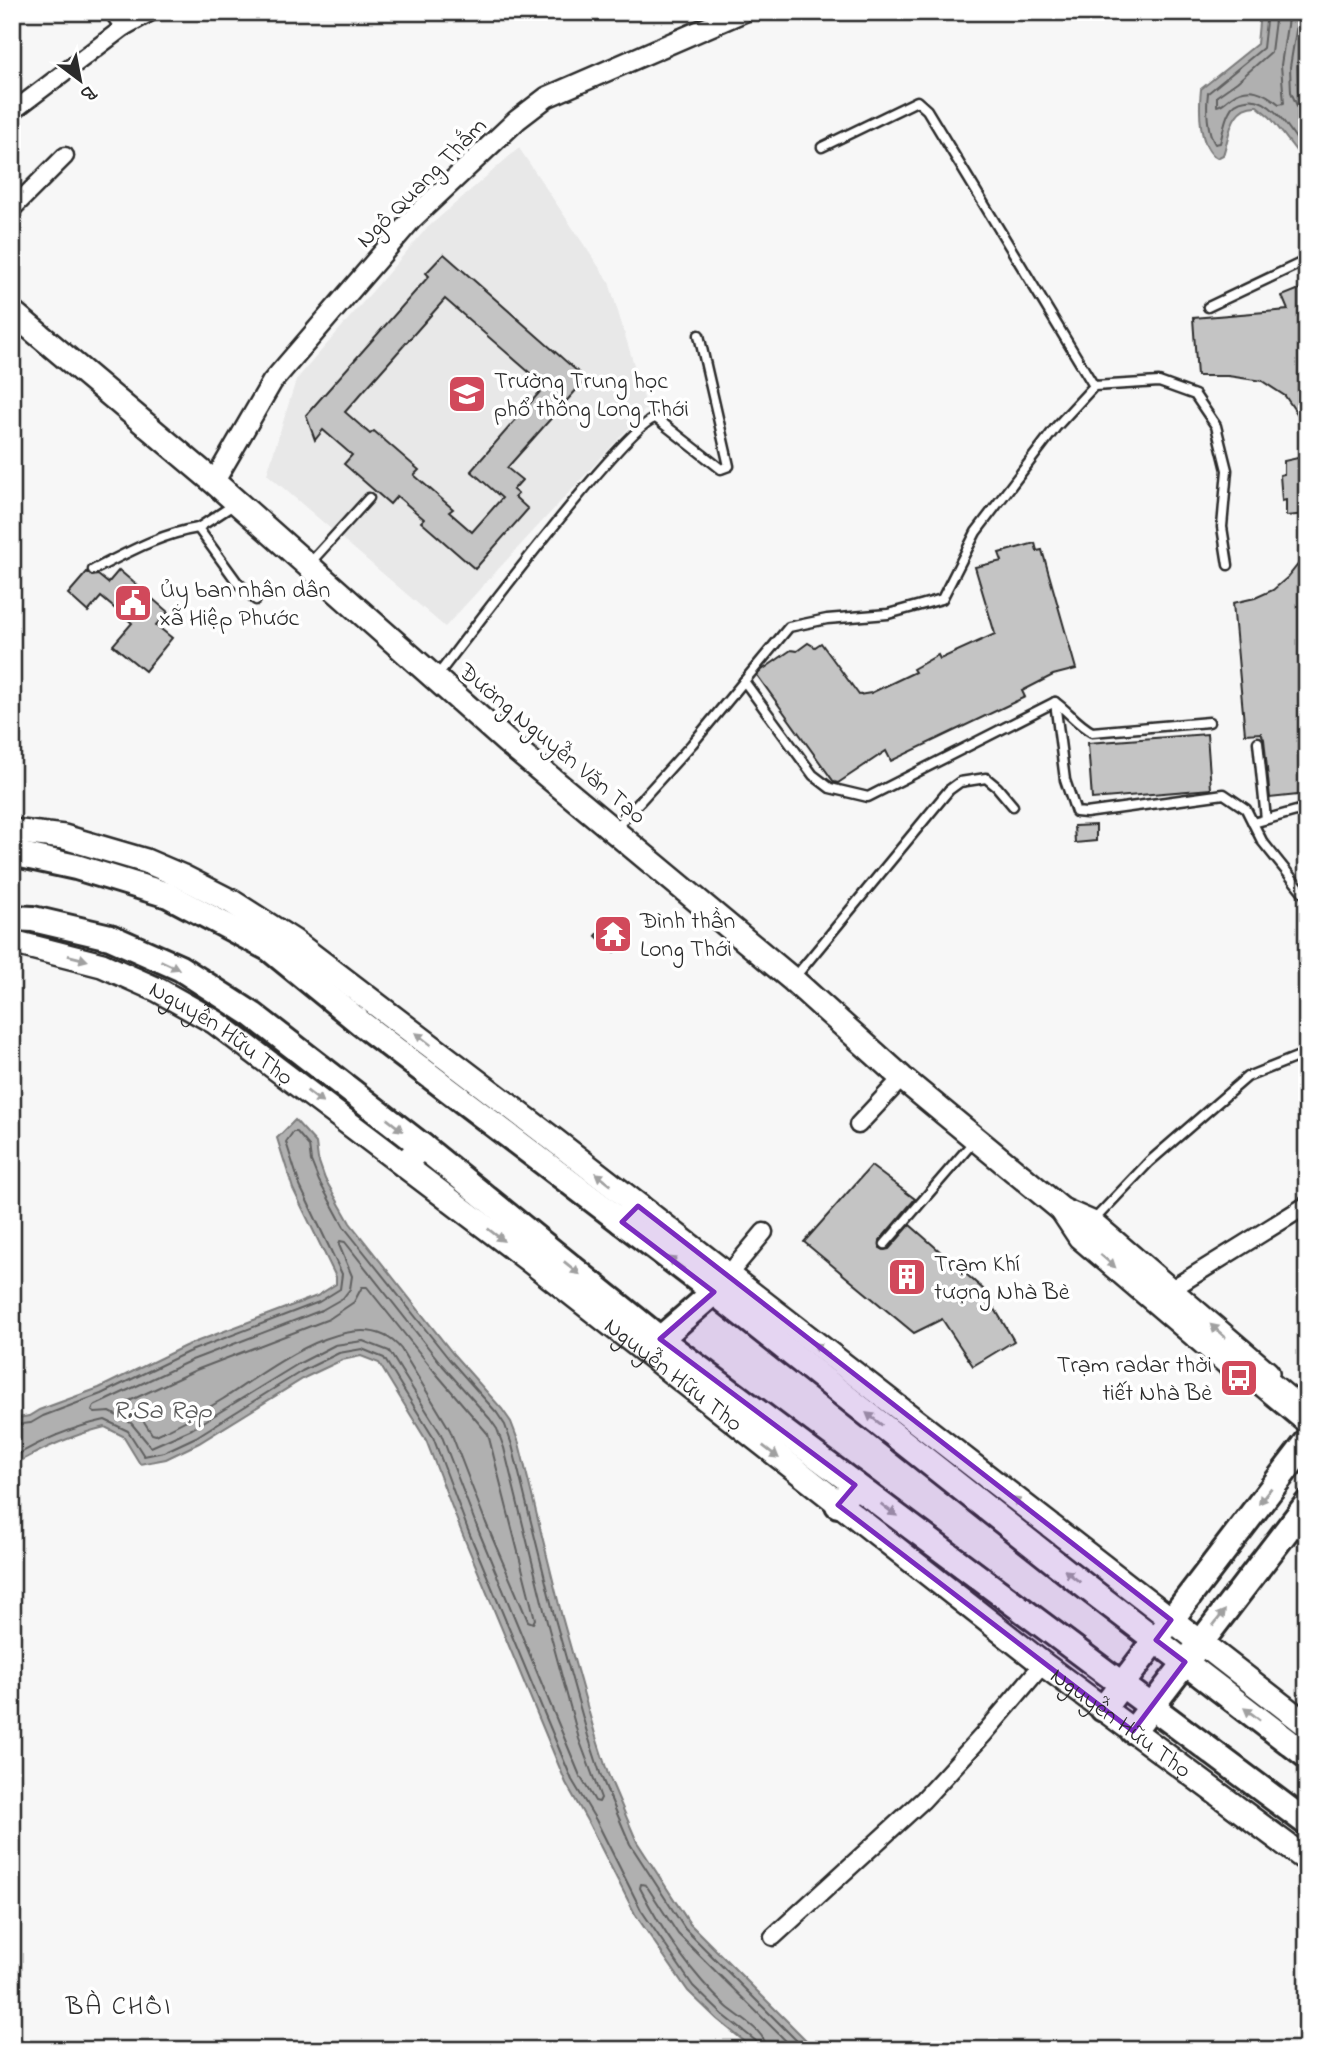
<svg xmlns="http://www.w3.org/2000/svg" width="1319" height="2062" font-family="'Indie Flower',sans-serif">
  <style>
    .built { fill: #e8e8e8 }
    .water { fill: #b0b0b0; stroke: #7b7b7b; stroke-width: 2 }
    .lines { fill: none; stroke-linecap: round; stroke-linejoin: round }
    .shore { stroke: #606060; stroke-width: 2 }
    .building { fill: #c4c4c4; stroke: #2b2b2b; stroke-width: 2; fill-rule: evenodd }
    .service-casing { stroke: #2b2b2b; stroke-width: 13 }
    .minor-casing { stroke: #2b2b2b; stroke-width: 21 }
    .tertiary-casing { stroke: #2b2b2b; stroke-width: 24 }
    .secondary-casing { stroke: #2b2b2b; stroke-width: 28 }
    .primary-casing { stroke: #2b2b2b; stroke-width: 30 }
    .motorway-casing { stroke: #2b2b2b; stroke-width: 33 }
    .service { stroke: #fff; stroke-width: 8 }
    .minor { stroke: #fff; stroke-width: 16 }
    .tertiary { stroke: #fff; stroke-width: 19 }
    .secondary { stroke: #fff; stroke-width: 23 }
    .primary { stroke: #fff; stroke-width: 24 }
    .motorway { stroke: #fff; stroke-width: 28 }
    .oneway { fill: #a0a0a0 }
    .marked { fill: #7b2cbf; fill-opacity: 0.2; stroke: #7b2cbf; stroke-width: 5; stroke-linejoin: round }
    .labels { text-anchor: middle; stroke-width: 7; stroke-linejoin: round; paint-order: stroke }
    .street-label { font-size: 24px; fill: #2b2b2b; stroke: #fff }
    .poi-label { font-size: 24px; fill: #2b2b2b; stroke: #fff; text-anchor: start }
    .water-label { font-size: 26px; font-style: italic; fill: #5a5a5a; stroke: #fff }
    .neighbourhood-label { font-size: 26px; letter-spacing: 2px; fill: #2b2b2b; stroke: #fff }
  </style>
  <rect width="100%" height="100%" fill="#f7f7f7"/>
  <filter id="ink" filterUnits="userSpaceOnUse"><feTurbulence type="fractalNoise" baseFrequency=".0143" numOctaves="2"/><feDisplacementMap in="SourceGraphic" scale="14" xChannelSelector="R" yChannelSelector="G"/><feConvolveMatrix kernelMatrix="1 2 1 2 8 2 1 2 1" color-interpolation-filters="sRGB"/></filter>
  <g filter="url(#ink)">
    <path class="built" d="M519 148 609 282 647 408 445 627 267 474 296 380 426 229Z"/>
    <g class="water">
      <path d="M1260 12H1305L1297 67 1298 91 1307 110V165L1270 117 1257 106C1230 105 1230 135 1223 155L1217 158C1198 147 1199 108 1201 89L1257 44Z"/>
      <path d="M295 1120 316 1143 318 1159 325 1179 350 1223 454 1355 502 1409 511 1422 519 1443 562 1617 595 1734 608 1774 637 1842 690 1924 816 2050H755L717 2019 688 1991 635 1914 589 1824 566 1783 462 1533 426 1440 379 1363 361 1356 342 1360 306 1377 199 1443 166 1459 140 1464 123 1436 105 1427C73 1435 41 1449 12 1466V1419L29 1416 39 1410 99 1388 185 1346 317 1296 336 1284V1277L293 1189 277 1138Z"/>
    </g>
    <g class="lines">
      <g class="shore">
        <path d="M1267 12 1263 48 1208 93C1206 108 1207 132 1215 144L1220 143C1223 133 1224 121 1229 112 1232 105 1239 101 1246 100 1272 94 1294 137 1307 155"/>
        <path d="M1276 12 1271 52 1237 82 1217 96V106C1223 105 1226 101 1231 97 1249 84 1264 92 1279 104L1284 103 1281 65 1289 12"/>
        <path d="M1299 12 1290 67 1291 92 1298 108 1307 111"/>
        <path d="M340 1241 345 1242 442 1365 490 1419 497 1429 504 1448 547 1622 579 1739 601 1798 599 1802 595 1801 580 1776 477 1527 441 1434 389 1351 363 1341 335 1345 298 1364 192 1429 151 1447 131 1423 110 1412 95 1413 92 1411 94 1406 192 1360 322 1310 343 1298 350 1289 352 1276 339 1245Z"/>
        <path d="M362 1287H367L434 1371 488 1434 535 1619 533 1623 528 1621 486 1523 450 1430 401 1349C359 1296 263 1374 223 1399 202 1412 179 1425 156 1435L152 1434 141 1417 125 1407 127 1402 196 1370 329 1319 354 1302Z"/>
        <path d="M12 1425 31 1423 43 1416 101 1394 188 1352 319 1302 340 1289 342 1274 300 1186 286 1142 293 1132H297L309 1146 311 1161 319 1181 344 1227 449 1359 497 1413 505 1425 512 1445 555 1619 588 1736 601 1776 630 1844 685 1929 806 2050"/>
        <path d="M12 1458C40 1441 73 1427 105 1420L128 1431 144 1456 164 1452 196 1437 302 1371 339 1353 362 1349 384 1358 433 1437 468 1530 572 1780 596 1820 641 1910 693 1986 722 2014 756 2041 758 2050"/>
        <path d="M767 2050C766 2031 741 2019 727 2007 693 1976 661 1930 640 1888L641 1884 646 1885 678 1934 795 2050"/>
      </g>
    </g>
    <g class="building">
      <path d="M444 254 586 379 507 468 522 480 513 490 518 494 515 497 528 509 475 569 421 522 424 519 397 496 390 504 344 464 352 455 323 430 315 440 306 415 429 276 426 273ZM445 299 545 386 471 471 502 498 472 532 449 512 453 509 414 475 419 470 374 431 370 434 345 412Z"/>
      <path d="M1307 286V428L1285 396 1262 381 1228 376H1197L1193 318 1288 310 1282 296Z"/>
      <path d="M1307 456V514L1286 516V500L1282 501 1280 475 1284 474V461Z"/>
      <path d="M1035 543 1037 551 1042 550 1076 669 1053 675 1022 691 1025 697 891 761 886 751 838 783 834 782 757 675 762 670 791 650 797 651 808 643 815 647 821 643 859 695 871 693 915 672 913 669 938 655 940 659 995 634 975 567 1002 561 999 553Z"/>
      <path d="M1307 553V794L1270 798 1264 739 1261 733 1245 734 1233 603 1255 598 1273 590 1288 577Z"/>
      <path d="M119 570 168 612 156 625 172 638 145 671 113 645 132 623 101 597 88 612 68 594 87 572 92 576 98 575 108 583Z"/>
      <path d="M1207 734 1211 789 1092 799 1088 743Z"/>
      <path d="M1096 825V841L1075 843 1074 826Z"/>
      <path d="M612 917 630 933 614 952 596 936Z"/>
      <path d="M871 1166 915 1199 880 1240V1248L884 1250 889 1249 910 1225 983 1289 1014 1341 973 1366 942 1319 914 1333 804 1242Z"/>
    </g>
    <g class="lines">
      <defs>
        <g id="service">
          <path d="M822 147 917 101 927 110 1094 386"/>
          <path d="M1208 307 1307 260"/>
          <path d="M235 504 198 528 237 582 256 600"/>
          <path d="M310 563 369 498"/>
          <path d="M93 570C127 553 160 534 198 528"/>
          <path d="M437 676C465 640 629 421 656 418L721 469 729 466 699 335"/>
          <path d="M744 681 813 775 830 788 868 797 1055 702C1068 711 1077 724 1092 732L1209 722"/>
          <path d="M1055 702 1065 780 1076 812 1086 813 1224 794 1246 809 1262 841 1307 897"/>
          <path d="M1258 742 1266 819"/>
          <path d="M1253 823 1307 808"/>
          <path d="M616 828 692 744 789 627 827 619 888 614 942 599 976 532 1056 427 1094 386 1159 382 1195 395 1216 426 1227 470 1222 527 1228 565"/>
          <path d="M795 977 949 790 960 782 986 778 997 787 1013 806"/>
          <path d="M1093 1221 1149 1162 1247 1077 1307 1053"/>
          <path d="M885 1244 975 1140"/>
        </g>
        <g id="minor">
          <path d="M113 12 124 27"/>
          <path d="M12 112 124 27 151 12"/>
          <path d="M12 209 65 156"/>
          <path d="M858 1125 902 1078"/>
          <path d="M723 1281 764 1232"/>
          <path d="M1170 1290 1307 1205"/>
          <path d="M773 1937 923 1800 983 1735 1043 1664"/>
        </g>
        <path id="tertiary" d="M214 482 272 382 412 219 517 120 547 97 743 12"/>
        <g id="secondary">
          <path d="M12 312 214 482 507 742 793 980 902 1078 1062 1210 1080 1237 1245 1378"/>
          <path d="M12 831 64 837 146 861 181 876 232 902 293 941 554 1140 1307 1725"/>
          <path id="s1" d="M12 942 102 965 158 990 215 1022 529 1260 1043 1664 1307 1860"/>
          <path d="M1062 1210 1092 1223 1267 1373"/>
        </g>
        <g id="primary">
          <path d="M12 853 76 867 168 895 270 949 362 1024 714 1292 1076 1579 1307 1756"/>
          <path d="M12 918 33 919 110 937 180 968 253 1015 422 1146 660 1339 1307 1823"/>
          <path d="M404 1164 422 1146"/>
          <path d="M622 1222 638 1206"/>
          <path d="M660 1339 714 1292"/>
          <path d="M838 1505 855 1485"/>
          <path d="M1103 1709 1307 1442"/>
          <path d="M1133 1731 1307 1504"/>
        </g>
        <path id="motorway" d="M1234 1368H1247L1307 1418"/>
      </defs>
      <use href="#service" class="service-casing"/>
      <use href="#minor" class="minor-casing"/>
      <use href="#tertiary" class="tertiary-casing"/>
      <use href="#secondary" class="secondary-casing"/>
      <use href="#primary" class="primary-casing"/>
      <use href="#motorway" class="motorway-casing"/>
      <use href="#service" class="service"/>
      <use href="#minor" class="minor"/>
      <use href="#tertiary" class="tertiary"/>
      <use href="#secondary" class="secondary"/>
      <use href="#primary" class="primary"/>
      <use href="#motorway" class="motorway"/>
    </g>
    <defs><path id="oneway-solid" d="M-6-.8H1V-3.2L6.5 0L1 3.2V.8H-6Z" transform="scale(1.75)"/></defs>
    <g class="oneway">
      <use href="#oneway-solid" transform="translate(78 958) rotate(15)"/>
      <use href="#oneway-solid" transform="translate(170 965) rotate(25)"/>
      <use href="#oneway-solid" transform="translate(423 1039) rotate(-142)"/>
      <use href="#oneway-solid" transform="translate(315 1097) rotate(37)"/>
      <use href="#oneway-solid" transform="translate(395 1125) rotate(38)"/>
      <use href="#oneway-solid" transform="translate(603 1179) rotate(-142)"/>
      <use href="#oneway-solid" transform="translate(496 1235) rotate(38)"/>
      <use href="#oneway-solid" transform="translate(1108 1261) rotate(41)"/>
      <use href="#oneway-solid" transform="translate(676 1263) rotate(-143)"/>
      <use href="#oneway-solid" transform="translate(572 1268) rotate(39)"/>
      <use href="#oneway-solid" transform="translate(1218 1331) rotate(-139)"/>
      <use href="#oneway-solid" transform="translate(821 1349) rotate(-142)"/>
      <use href="#oneway-solid" transform="translate(874 1419) rotate(-142)"/>
      <use href="#oneway-solid" transform="translate(771 1452) rotate(38)"/>
      <use href="#oneway-solid" transform="translate(1265 1496) rotate(128)"/>
      <use href="#oneway-solid" transform="translate(1020 1504) rotate(-142)"/>
      <use href="#oneway-solid" transform="translate(889 1510) rotate(37)"/>
      <use href="#oneway-solid" transform="translate(1072 1576) rotate(-142)"/>
      <use href="#oneway-solid" transform="translate(1219 1618) rotate(-52)"/>
      <use href="#oneway-solid" transform="translate(1252 1714) rotate(-143)"/>
    </g>
  </g>
  <path class="marked" d="M638 1206 1171 1620 1156 1640 1185 1662 1133 1731 838 1505 855 1485 660 1339 714 1292 622 1222Z"/>
  <defs>
    <symbol id="school-square" viewBox="-11 -11 22 22"><rect x="-9" y="-9" width="18" height="18" rx="4" fill="#d1495b" stroke="#fff"/><path d="M0-5L7-2L0 1L-7-2ZM-4 1L0 2.5L4 1V4Q0 6-4 4Z" fill="#fff"/></symbol>
    <symbol id="civic-square" viewBox="-11 -11 22 22"><rect x="-9" y="-9" width="18" height="18" rx="4" fill="#d1495b" stroke="#fff"/><path d="M-.6-6.5H3V-4.5H.6V-3L4-1V1h2V6H-6V1h2V-1L-.6-3ZM-1.2 2.5V6h2.4V2.5Z" fill="#fff"/></symbol>
    <symbol id="temple-square" viewBox="-11 -11 22 22"><rect x="-9" y="-9" width="18" height="18" rx="4" fill="#d1495b" stroke="#fff"/><path d="M0-6L5-2H3V0L6.5 2.5H4V6H1.5V3h-3V6H-4V2.5H-6.5L-3 0V-2H-5Z" fill="#fff"/></symbol>
    <symbol id="building-square" viewBox="-11 -11 22 22"><rect x="-9" y="-9" width="18" height="18" rx="4" fill="#d1495b" stroke="#fff"/><path d="M-4-6H4V6H1V3H-1V6H-4ZM-2.5-4.3h1.7v1.8h-1.7ZM.8-4.3h1.7v1.8H.8ZM-2.5-1h1.7V.8h-1.7ZM.8-1h1.7V.8H.8Z" fill="#fff"/></symbol>
    <symbol id="bus-square" viewBox="-11 -11 22 22"><rect x="-9" y="-9" width="18" height="18" rx="4" fill="#d1495b" stroke="#fff"/><path d="M-5-6H5V4H4V6H2V4H-2V6H-4V4H-5ZM-3.5-4V0h7V-4ZM-3.5 1.2v1.5H-2V1.2ZM2 1.2v1.5H3.5V1.2Z" fill="#fff"/></symbol>
  </defs>
  <g fill-rule="evenodd">
    <use href="#school-square" x="445" y="372" width="44" height="44"/>
    <use href="#civic-square" x="111" y="581" width="44" height="44"/>
    <use href="#temple-square" x="591" y="912" width="44" height="44"/>
    <use href="#building-square" x="885" y="1255" width="44" height="44"/>
    <use href="#bus-square" x="1217" y="1356" width="44" height="44"/>
  </g>
  <g class="labels">
    <g class="street-label">
      <text transform="translate(421 182) rotate(-45)" y="8">Ngô Quang Thắm</text>
      <text transform="translate(553 743) rotate(40)" y="8">Đường Nguyễn Văn Tạo</text>
      <text dy="8" stroke="none"><textPath href="#s1" startOffset="231">Nguyễn Hữu Thọ</textPath></text>
      <text dy="8" stroke="none"><textPath href="#s1" startOffset="798">Nguyễn Hữu Thọ</textPath></text>
      <text dy="8" stroke="none"><textPath href="#s1" startOffset="1365">Nguyễn Hữu Thọ</textPath></text>
    </g>
    <g class="poi-label">
      <text x="494" y="388">Trường Trung học<tspan x="494" dy="28">phổ thông Long Thới</tspan></text>
      <text x="160" y="597">Ủy ban nhân dân<tspan x="160" dy="28">xã Hiệp Phước</tspan></text>
      <text x="640" y="928">Đình thần<tspan x="640" dy="28">Long Thới</tspan></text>
      <text x="934" y="1271">Trạm Khí<tspan x="934" dy="28">tượng Nhà Bè</tspan></text>
      <text x="1212" y="1372" text-anchor="end">Trạm radar thời<tspan x="1212" dy="28">tiết Nhà Bè</tspan></text>
    </g>
    <g class="water-label">
      <text x="162" y="1418">R.Sa Rạp</text>
    </g>
    <g class="neighbourhood-label">
      <text x="119" y="2014">BÀ CHỒI</text>
    </g>
  </g>
  <rect width="1319" height="2062" fill="none" stroke="#fff" stroke-width="42"/>
  <rect x="21" y="21" width="1277" height="2020" fill="none" stroke="#2b2b2b" stroke-width="2.5" filter="url(#ink)"/>
  <g transform="translate(80 80) rotate(148)" stroke="#ffffff" stroke-width="5" paint-order="stroke">
  <path d="M0-5L12 26L0 18L-12 26Z" fill="#2b2b2b"/>
  <text y="-10" font-size="19" font-weight="bold" text-anchor="middle" fill="#2b2b2b">B</text>
  </g>
</svg>
